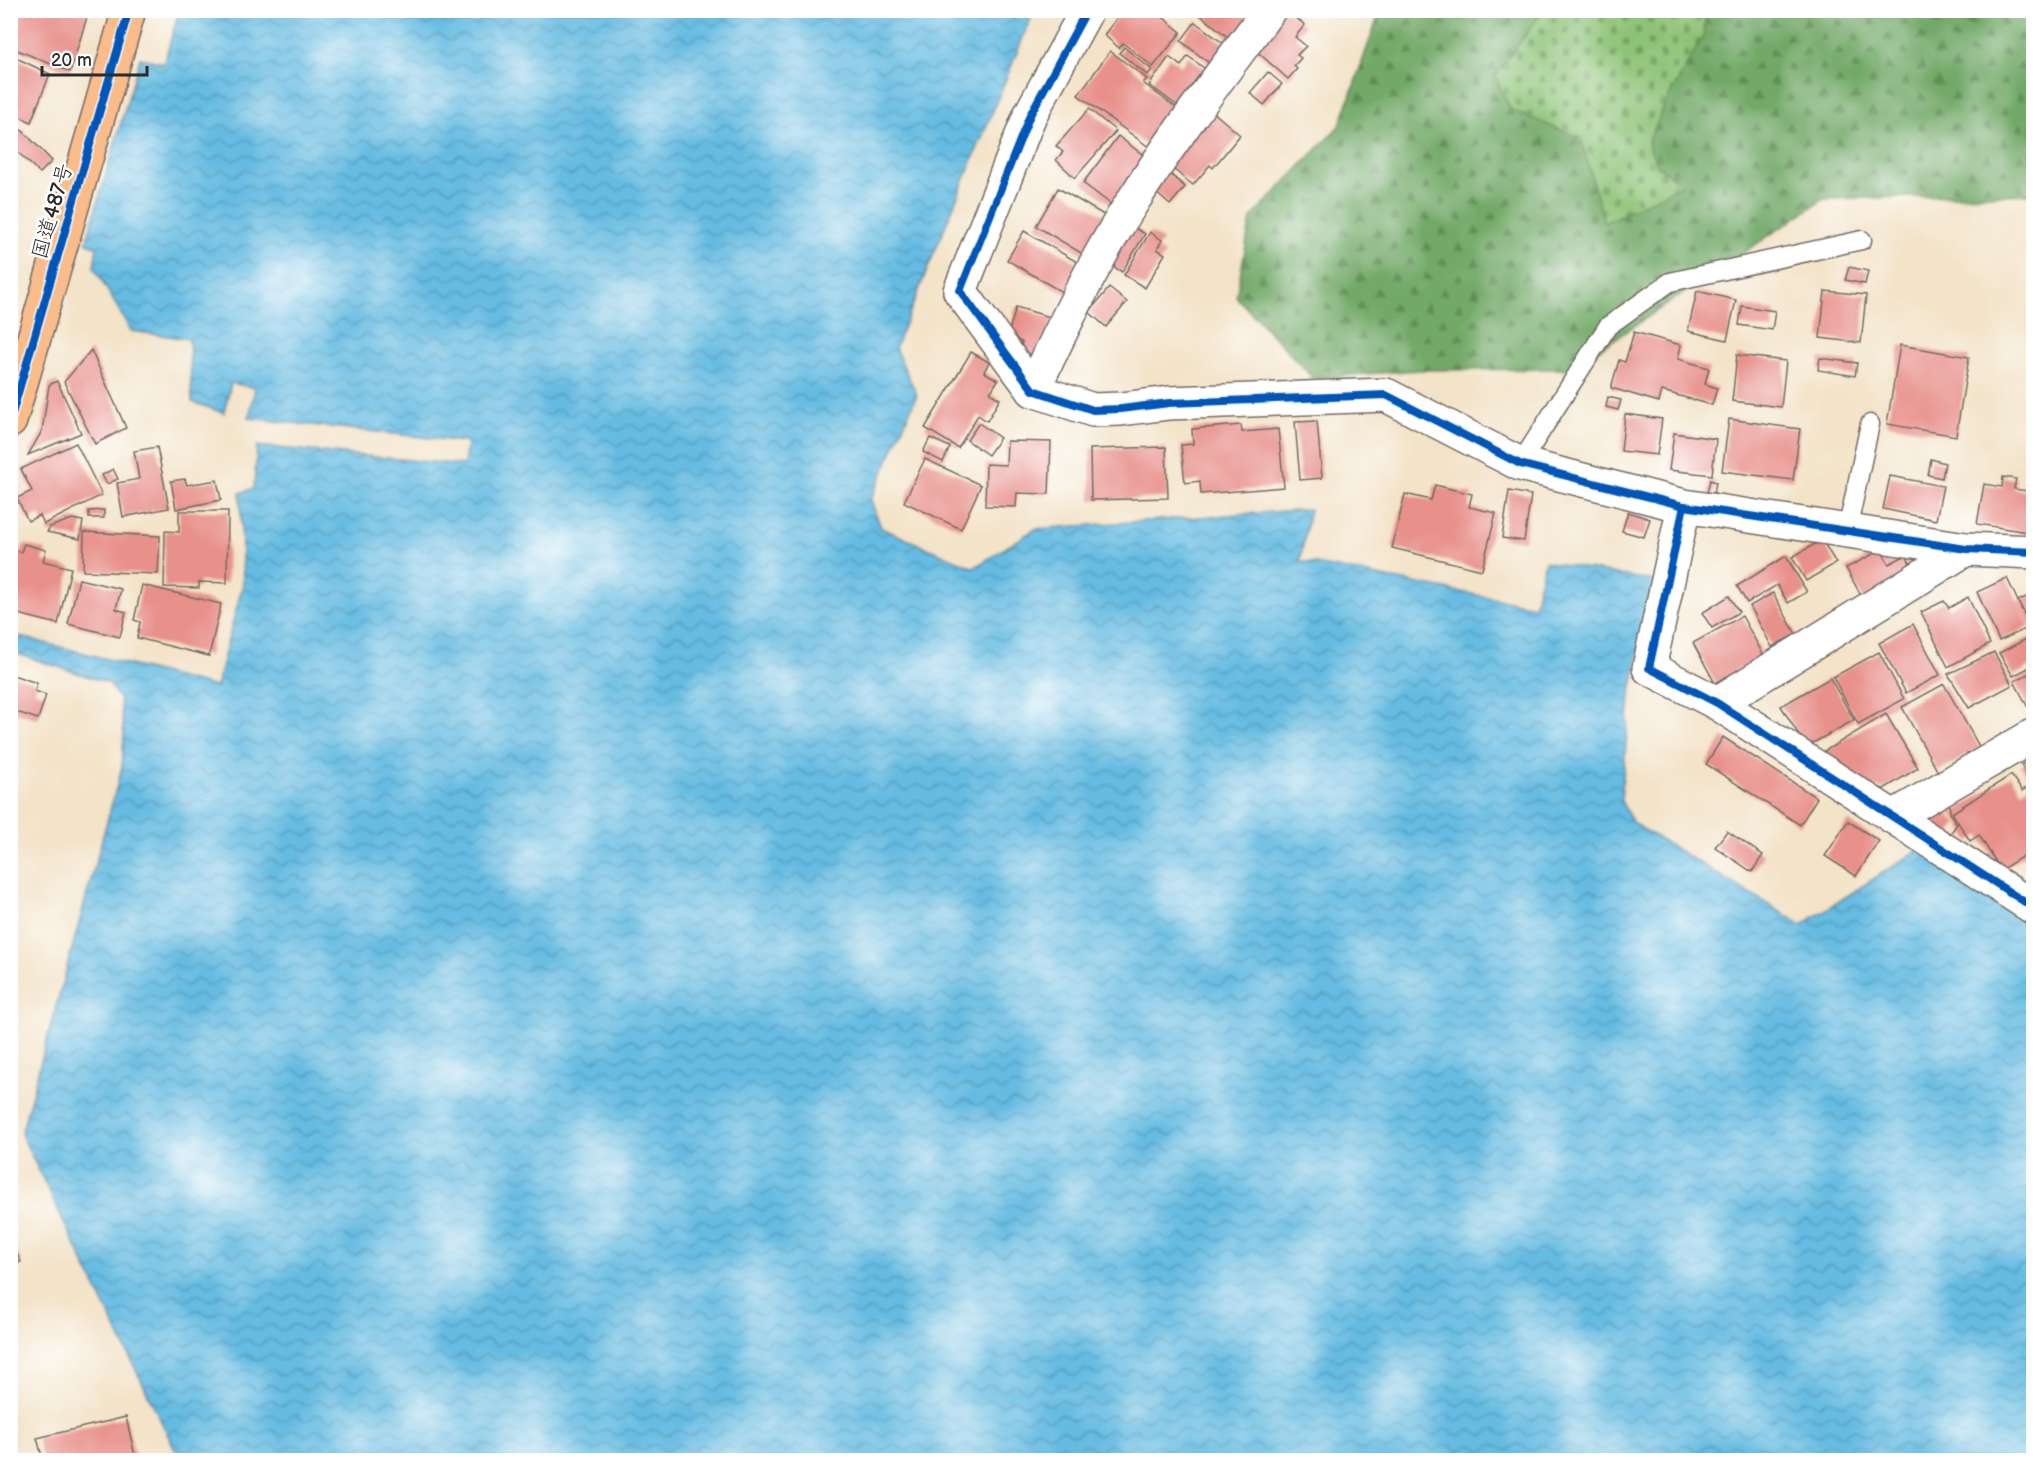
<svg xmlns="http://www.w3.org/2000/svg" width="2044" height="1471" font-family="'Balsamiq Sans','Klee One',sans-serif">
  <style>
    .forest { fill: url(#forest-firs); stroke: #4e6a49; stroke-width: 1.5 }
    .cemetery { fill: url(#cemetery-stones); stroke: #5c7750; stroke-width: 1.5 }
    .water { fill: url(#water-waves); stroke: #487386; stroke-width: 1.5 }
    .building { fill: #e8908a }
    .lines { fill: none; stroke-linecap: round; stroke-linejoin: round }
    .lane-casing { stroke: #716b62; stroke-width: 21 }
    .street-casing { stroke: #716b62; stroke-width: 36 }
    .highway-casing { stroke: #716b62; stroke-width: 36 }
    .lane { stroke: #fff; stroke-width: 18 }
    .street { stroke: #fff; stroke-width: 33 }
    .highway { stroke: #f9bc8a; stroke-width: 33 }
    .cycleway-casing { stroke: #fff; stroke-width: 11 }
    .cycleway { stroke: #0057b8; stroke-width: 8 }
    .labels { text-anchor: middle; stroke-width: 5; stroke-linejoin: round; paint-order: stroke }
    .street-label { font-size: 21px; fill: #2b2b2b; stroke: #fff }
  </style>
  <defs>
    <pattern id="forest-firs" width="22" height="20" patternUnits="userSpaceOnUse" patternTransform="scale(1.5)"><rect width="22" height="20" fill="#72a967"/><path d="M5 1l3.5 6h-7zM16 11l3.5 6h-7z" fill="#5e8a55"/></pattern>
    <pattern id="cemetery-stones" width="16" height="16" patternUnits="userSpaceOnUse" patternTransform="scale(1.5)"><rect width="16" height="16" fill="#8dc376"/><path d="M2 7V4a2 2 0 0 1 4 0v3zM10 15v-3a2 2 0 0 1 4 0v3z" fill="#739f61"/></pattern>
    <pattern id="water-waves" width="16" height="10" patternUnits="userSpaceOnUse" patternTransform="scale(1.5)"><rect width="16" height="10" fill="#65bbe2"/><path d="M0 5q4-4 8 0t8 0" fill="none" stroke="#5398b7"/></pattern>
  </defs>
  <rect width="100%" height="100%" fill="#fff"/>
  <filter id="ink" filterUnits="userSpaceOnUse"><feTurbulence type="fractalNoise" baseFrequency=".0167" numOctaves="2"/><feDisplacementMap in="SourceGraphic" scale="12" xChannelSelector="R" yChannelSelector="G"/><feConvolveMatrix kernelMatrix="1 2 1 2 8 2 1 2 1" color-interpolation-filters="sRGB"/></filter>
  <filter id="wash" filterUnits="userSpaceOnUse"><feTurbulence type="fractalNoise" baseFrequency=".008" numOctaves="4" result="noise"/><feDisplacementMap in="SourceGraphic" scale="24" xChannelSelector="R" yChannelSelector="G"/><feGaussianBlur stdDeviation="1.35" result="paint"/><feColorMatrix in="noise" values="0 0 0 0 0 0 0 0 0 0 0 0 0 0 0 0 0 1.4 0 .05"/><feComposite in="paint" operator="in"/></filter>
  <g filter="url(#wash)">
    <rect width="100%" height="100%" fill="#f3e3c8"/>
    <path class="forest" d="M1380 11H2033V194L1824 199 1570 369 1420 370 1313 378 1236 297 1251 218 1340 125Z"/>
    <path class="cemetery" d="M1544 10 1705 11 1704 34 1666 102 1648 143 1656 164 1682 185 1604 223 1581 138 1511 110 1495 76Z"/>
    <path class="water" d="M179 11H1034L895 348 917 395 871 500 881 528 974 568 1035 529 1310 509 1300 561 1534 606 1545 561 1654 581 1630 697 1621 801 1633 823 1802 925 1920 849 2027 918 2033 926V1460H180L21 1134 122 767 124 735 120 700 109 683 11 652 10 634 216 687 243 583 240 493 254 488 257 446 464 465 467 442 249 418 255 388 231 383 224 413 192 402 189 339 131 331 94 267 97 247 86 242 140 58 164 63Z"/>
    <g id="blocks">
      <g class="building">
        <path d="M10 10H80L88 14 70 72 10 47Z"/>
        <path d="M1123 10H1154L1181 32 1153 67 1123 43 1119 48 1104 35Z"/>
        <path d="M1202 10H1258L1233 41 1199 14Z"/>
        <path d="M1285 10 1305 25 1295 37 1306 46 1297 55 1301 58 1294 66 1297 69 1288 79 1253 48Z"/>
        <path d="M1195 22 1228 47 1213 66 1181 41Z"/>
        <path d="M1124 47 1152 70 1147 75 1119 53Z"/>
        <path d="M1110 51 1147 79 1143 83 1186 115 1157 153 1078 95Z"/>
        <path d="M10 55 50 74 31 122 10 112Z"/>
        <path d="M1188 56 1212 74 1185 111 1149 85 1169 57 1181 66Z"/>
        <path d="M1268 72 1282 84 1264 105 1250 93Z"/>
        <path d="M1089 109 1116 131 1075 178 1056 160 1063 152 1056 146Z"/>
        <path d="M1212 111 1240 135 1213 168 1210 165 1193 185 1168 165Z"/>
        <path d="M10 125 23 131 52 161 40 173 10 145Z"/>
        <path d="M1118 136 1147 158 1112 205 1083 183Z"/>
        <path d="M1168 172 1185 187 1170 205 1153 190Z"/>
        <path d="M1058 188 1114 221 1091 259 1036 226Z"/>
        <path d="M1130 225 1145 234 1122 272 1107 263Z"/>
        <path d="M1024 231 1089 269 1072 298 1007 260Z"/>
        <path d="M1150 232 1162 240 1157 249 1165 254 1145 288 1124 275Z"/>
        <path d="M1849 267 1868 271 1865 284 1845 280Z"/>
        <path d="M1109 288 1127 302 1106 327 1089 312Z"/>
        <path d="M1697 291 1736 300 1727 340 1688 331Z"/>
        <path d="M1825 291 1866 295 1861 343 1820 338Z"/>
        <path d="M1742 306 1775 311 1772 330 1739 325Z"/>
        <path d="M1016 307 1053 318 1042 358 1020 351 1022 342 1007 338Z"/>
        <path d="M1634 332 1681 345 1678 359 1709 368 1705 384 1717 388 1712 405 1662 391 1659 402 1611 388 1619 360 1625 362Z"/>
        <path d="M1900 345 1969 357 1956 436 1887 424Z"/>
        <path d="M91 350 126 428 95 444 64 382Z"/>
        <path d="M971 352 989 362 984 372 998 380 990 393 1000 399 987 421 978 415 958 448 925 428Z"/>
        <path d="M1737 355 1786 361 1781 407 1732 401Z"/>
        <path d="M1820 358 1857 363 1855 376 1818 370Z"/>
        <path d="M57 381 81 433 28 455 42 431 49 385Z"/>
        <path d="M1608 397 1621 400 1618 410 1606 407Z"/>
        <path d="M1625 414 1662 419 1657 455 1621 451Z"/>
        <path d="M1729 419 1800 429 1793 480 1722 471Z"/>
        <path d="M1317 421 1322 478 1300 480 1295 422Z"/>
        <path d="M979 423 1000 438 988 455 967 440Z"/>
        <path d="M1241 425 1242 432 1278 429 1284 487 1201 494 1200 481 1185 483 1181 445 1193 444 1192 429Z"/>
        <path d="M1674 433 1716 439 1712 475 1669 470Z"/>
        <path d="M930 438 950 447 943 462 923 452Z"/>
        <path d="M1007 441 1051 442 1049 494 1017 493 1016 507 985 506 986 464 1006 465Z"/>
        <path d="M76 443 102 495 44 524 40 515 28 521 17 498 32 491 21 469Z"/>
        <path d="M157 447 169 508 123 517 117 483 139 479 134 451Z"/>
        <path d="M1166 447 1168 498 1091 500 1090 449Z"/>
        <path d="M925 459 981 485 961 529 904 502Z"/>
        <path d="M1931 459 1945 463 1942 478 1928 475Z"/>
        <path d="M113 469 118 479 107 484 102 475Z"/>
        <path d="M1890 476 1943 486 1936 520 1883 509Z"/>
        <path d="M2003 477 2016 479 2014 489 2034 492V533L1977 524 1984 484 2002 487Z"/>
        <path d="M185 479 187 485 217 480 221 500 176 509 171 481Z"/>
        <path d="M1710 480 1716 482 1714 494 1707 492Z"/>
        <path d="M1435 485 1472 494 1469 507 1496 513 1482 570 1392 548 1405 494 1431 500Z"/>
        <path d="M1509 491 1531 495 1524 541 1502 538Z"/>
        <path d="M104 510V518H89V511Z"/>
        <path d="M179 511H228L227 583 199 582V588L164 587 165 531 179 532Z"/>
        <path d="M1628 512 1650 519 1644 537 1622 531Z"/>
        <path d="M72 519 83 521 80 539 47 532 50 527Z"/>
        <path d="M84 532 160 536 158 574 83 571Z"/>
        <path d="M1822 540 1836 563 1806 581 1792 557Z"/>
        <path d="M24 544 46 550 43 561 71 568 58 624 10 612V549L21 552Z"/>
        <path d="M1881 550 1889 564 1906 555 1915 574 1864 601 1846 568Z"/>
        <path d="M1786 556 1807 592 1788 603 1777 585 1747 603 1737 586Z"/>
        <path d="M2007 578 2030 627 1999 641 1977 592Z"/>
        <path d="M79 579 121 589 116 609 126 612 120 637 68 624Z"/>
        <path d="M142 585 221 604 209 656 137 638 140 622 134 620Z"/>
        <path d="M1773 593 1796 634 1772 647 1750 606Z"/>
        <path d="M2034 593V624L2030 625 2018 601Z"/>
        <path d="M1729 596 1739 612 1712 628 1702 613Z"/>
        <path d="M1968 597 1990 644 1948 667 1921 612 1944 601 1949 608Z"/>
        <path d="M1742 616 1764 656 1715 683 1693 643Z"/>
        <path d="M1913 624 1940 675 1906 693 1879 643Z"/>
        <path d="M2034 635V665L2013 676 1999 653Z"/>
        <path d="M1879 652 1904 699 1858 724 1833 677Z"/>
        <path d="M1994 652 2012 685 1969 708 1948 674Z"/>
        <path d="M2034 671V719L2014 681Z"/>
        <path d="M10 674 37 683 35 691 46 695 38 719 10 710Z"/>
        <path d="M1830 678 1854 720 1806 747 1781 706Z"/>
        <path d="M1944 684 1980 748 1938 772 1902 707Z"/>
        <path d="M1886 714 1918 768 1884 789 1868 786 1823 752Z"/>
        <path d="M1723 737 1817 798 1800 825 1706 764Z"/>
        <path d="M2034 758V786L2021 765Z"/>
        <path d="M2011 775 2022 791 2029 786 2034 793V811L2031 812 2034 816V849L2001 870 1979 835 1970 841 1952 813Z"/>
        <path d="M1949 795 1950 814 1957 824 1948 837 1918 818Z"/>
        <path d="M1848 821 1879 841 1856 876 1825 856Z"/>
        <path d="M1727 831 1763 855 1752 872 1715 847Z"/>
        <path d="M10 1240 21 1262 10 1267Z"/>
        <path d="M126 1417 136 1460H43L37 1438Z"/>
      </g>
    </g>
  </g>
  <g filter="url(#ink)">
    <use href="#blocks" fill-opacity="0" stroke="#716b62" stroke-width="1.5"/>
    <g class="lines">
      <defs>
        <g id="lane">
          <path d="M1520 464 1608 326 1670 282 1862 240"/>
          <path d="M1847 531 1870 424"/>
        </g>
        <g id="street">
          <path d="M1087 10 1030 115 960 291 1033 390 1093 410 1121 409 1169 403 1386 395 1520 464 1684 506 1966 549 2034 552"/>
          <path d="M1033 390C1063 327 1093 263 1131 204 1173 137 1222 74 1269 10"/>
          <path d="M1684 506 1649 668 1717 703 2034 908"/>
          <path d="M1717 703 1966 549"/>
          <path d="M1893 817 2034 735"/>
        </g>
        <path id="highway" d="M10 421 129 10"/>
      </defs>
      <use href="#lane" class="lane-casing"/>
      <use href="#street" class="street-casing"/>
      <use href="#highway" class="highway-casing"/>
      <use href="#lane" class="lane"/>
      <use href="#street" class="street"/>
      <use href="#highway" class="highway"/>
      <defs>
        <g id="cycleway">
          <path d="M1087 10 1030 115 960 291 1033 390 1093 410 1121 409 1169 403 1386 395 1520 464 1684 506 1966 549 2034 552"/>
          <path d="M10 421 129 10"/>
          <path d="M1684 506 1649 668 1717 703 2034 908"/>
        </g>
      </defs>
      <use href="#cycleway" class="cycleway-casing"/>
      <use href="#cycleway" class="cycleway"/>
    </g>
  </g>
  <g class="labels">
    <g class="street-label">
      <text transform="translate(52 211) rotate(-74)" y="7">国道487号</text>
    </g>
  </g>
  <rect width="2044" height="1471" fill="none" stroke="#fff" stroke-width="36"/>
  <path d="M42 66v9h105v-9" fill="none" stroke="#2b2b2b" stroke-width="3"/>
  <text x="51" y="66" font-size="18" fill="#2b2b2b" stroke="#ffffff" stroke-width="4.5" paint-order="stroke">20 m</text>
</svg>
